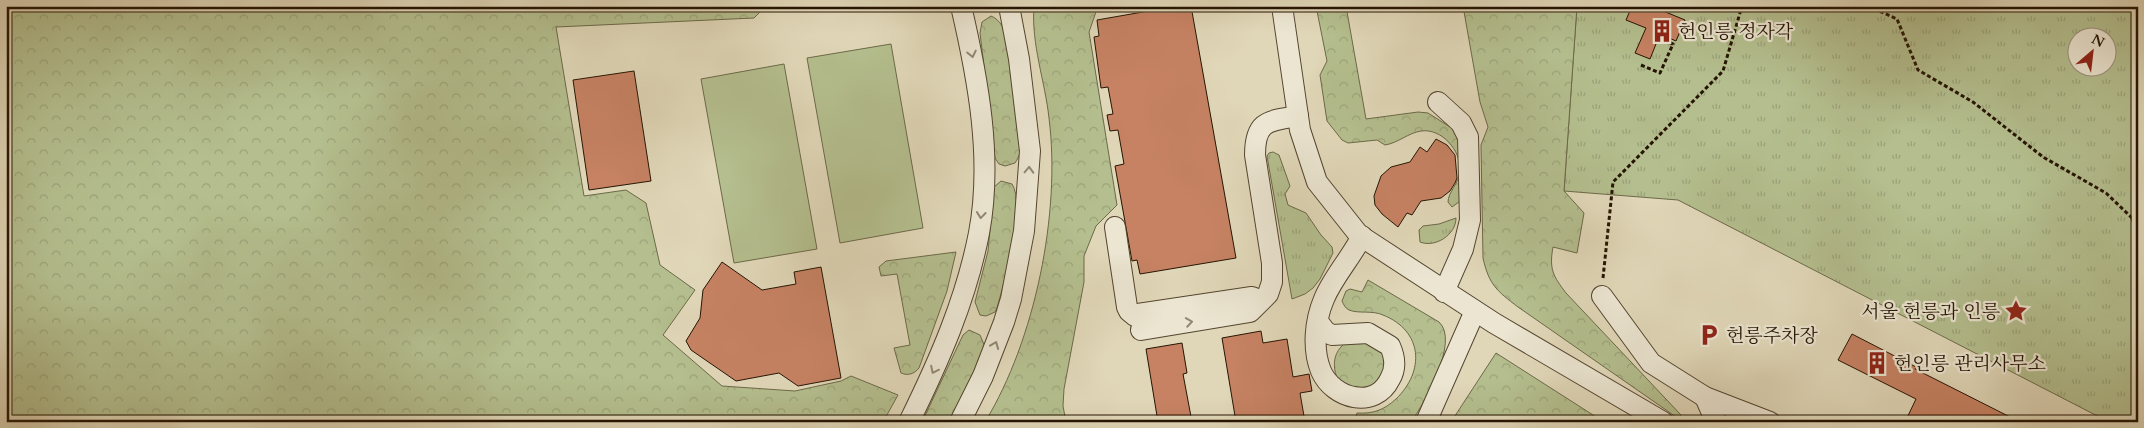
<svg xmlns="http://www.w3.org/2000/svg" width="2144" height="428" font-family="Cardo,'Noto Serif KR',serif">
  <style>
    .grass { fill: url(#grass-tufts); stroke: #6c6948; fill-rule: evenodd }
    .forest { fill: url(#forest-crowns); stroke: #6c6948 }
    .pitch { fill: #b4be8e; stroke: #6c6948 }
    .building { fill: #c68263; stroke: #251403 }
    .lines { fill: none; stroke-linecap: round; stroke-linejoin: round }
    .minor-casing { stroke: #544530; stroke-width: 22 }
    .path { stroke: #251403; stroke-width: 3; stroke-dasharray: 4 2.5; stroke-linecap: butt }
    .minor { stroke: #ebe5d1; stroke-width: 20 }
    .oneway { stroke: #928774 }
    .labels { text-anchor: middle; stroke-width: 4.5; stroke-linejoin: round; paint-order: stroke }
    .poi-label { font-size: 19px; fill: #251403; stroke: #ebe5d1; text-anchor: start }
  </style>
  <defs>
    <pattern id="grass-tufts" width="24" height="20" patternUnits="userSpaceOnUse" patternTransform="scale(1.25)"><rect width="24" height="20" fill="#b4be8e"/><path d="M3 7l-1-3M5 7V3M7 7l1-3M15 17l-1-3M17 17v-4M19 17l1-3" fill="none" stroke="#9ba279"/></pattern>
    <pattern id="forest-crowns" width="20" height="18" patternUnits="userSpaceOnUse" patternTransform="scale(1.25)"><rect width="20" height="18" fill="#b4be8e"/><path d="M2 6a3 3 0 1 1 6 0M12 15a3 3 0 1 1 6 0" fill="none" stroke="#9ba279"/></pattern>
  </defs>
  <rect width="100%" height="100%" fill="#e0d7b8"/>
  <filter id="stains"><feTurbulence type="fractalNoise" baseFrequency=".004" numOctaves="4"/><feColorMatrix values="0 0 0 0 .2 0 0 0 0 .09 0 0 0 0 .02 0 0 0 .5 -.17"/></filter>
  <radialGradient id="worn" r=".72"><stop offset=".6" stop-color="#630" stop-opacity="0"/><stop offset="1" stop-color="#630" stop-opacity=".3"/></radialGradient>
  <g class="grass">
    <path d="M1577 6H2138V422H2109L1678 200 1564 191ZM2076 38H2106V68H2076Z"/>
    <path d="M1273 152 1279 155 1290 186 1285 194 1288 205 1306 213 1321 235 1332 247 1333 253 1320 279 1313 288 1305 294 1292 299 1267 156 1269 153Z"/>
    <path d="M1456 218C1456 235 1435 248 1420 242L1419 230 1423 226 1439 224Z"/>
  </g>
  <g class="forest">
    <path d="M6 6H759V13L754 18 556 27 584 196 626 190 646 203 660 265 695 290 663 335 722 386 795 391 841 381 851 376 898 395 883 422H6Z"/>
    <path d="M1034 6H1098L1089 32 1117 205 1096 226 1084 256V282L1064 389 1063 406 1066 422H985C1035 340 1061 213 1049 118 1045 81 1031 44 1034 6Z"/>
    <path d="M1316 6H1346L1366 119 1418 112 1428 113 1458 132 1463 199 1452 207 1448 202C1448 192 1459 184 1460 170 1461 151 1442 128 1421 131 1408 133 1398 143 1385 145L1377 140 1348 143 1342 140 1327 121 1320 75 1327 61Z"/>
    <path d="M1463 6H1577L1564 191 1584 213 1577 253 1553 247C1549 269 1553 276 1566 293L1681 415 1679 419 1518 307C1497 291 1489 285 1483 258L1481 145 1488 127 1480 102Z"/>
    <path d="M991 16C996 18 999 21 1002 26 1011 49 1022 128 1020 153 1019 156 1017 160 1015 163L1005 166 999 164 995 158 980 33 982 22Z"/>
    <path d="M1001 181 1012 184C1026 205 1004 283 997 308L995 312 986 316 980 315 975 302 988 251 994 187Z"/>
    <path d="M956 252 947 291 919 368C914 374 908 376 901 373L894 348 910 345 897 274 881 276 879 267 886 261Z"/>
    <path d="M1368 280 1439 322C1460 341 1424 404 1411 422H1354L1357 413C1373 414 1384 410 1396 399 1425 371 1423 331 1383 315 1372 310 1359 314 1349 310 1345 308 1344 305 1342 301L1346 291 1350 289 1362 292Z"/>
    <path d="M969 330 980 335 985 347 951 422H922L963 335Z"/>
    <path d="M1358 337 1386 353 1385 378 1362 392 1338 380C1329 360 1337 343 1358 337Z"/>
    <path d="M1496 353 1604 422H1451Z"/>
  </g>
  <g class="pitch">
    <path d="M891 44 923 228 840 243 807 58Z"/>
    <path d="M784 64 817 249 734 263 701 79Z"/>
  </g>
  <g class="building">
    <path d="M1177 6H1191L1236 258 1140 274 1137 260 1132 261 1115 166 1124 164 1118 130 1110 131 1107 115 1113 114 1108 87 1101 88 1094 37 1099 36 1097 20Z"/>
    <path d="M1632 6H1651L1685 20 1676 41 1660 34 1650 59 1635 53 1646 28 1626 20Z"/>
    <path d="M634 71 651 181 589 190 573 80Z"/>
    <path d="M1436 139 1447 145 1455 155 1457 178 1455 183 1450 191 1441 198 1421 201 1412 215 1407 213 1398 227 1382 214 1375 205 1374 196 1381 176 1391 167 1410 162 1420 147 1427 152Z"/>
    <path d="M722 262 762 290 796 284 794 272 821 267 841 378 798 386 779 373 736 381 691 350 686 341 700 318 703 290Z"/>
    <path d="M1261 331 1263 343 1287 339 1293 377 1309 374 1312 391 1300 393 1305 422H1236L1222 338Z"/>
    <path d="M1852 334 1916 367 1915 369 2020 422H1905L1916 399 1838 360Z"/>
    <path d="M1182 343 1187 373 1183 374 1192 422H1158L1146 349Z"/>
  </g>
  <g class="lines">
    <defs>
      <g id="minor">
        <path d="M1282 6 1300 130 1317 182 1359 235 1494 323 1663 422"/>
        <path d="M1438 102 1461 123 1468 137 1470 220 1463 249 1444 292"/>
        <path d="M1115 227 1127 307 1129 311 1135 316"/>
        <path d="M1602 296 1651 363 1705 397 1716 422"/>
        <path d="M1138 314 1252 297 1260 300"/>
        <path d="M1319 323 1326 332 1332 335 1368 333 1390 346C1395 357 1396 369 1390 379 1375 410 1333 399 1321 371 1312 349 1315 320 1324 299 1333 277 1351 258 1362 236"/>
        <path d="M1141 330 1250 312 1268 294 1272 282V263L1255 155C1255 120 1269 121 1298 116"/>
        <path d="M1705 397 1770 422"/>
        <path d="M909 422C939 361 966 300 979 233 993 159 978 79 961 6"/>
        <path d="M960 422 983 376 1004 322 1011 299 1024 231 1030 151 1019 59 1009 6"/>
        <path d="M1426 422 1475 311"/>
      </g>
    </defs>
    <use href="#minor" class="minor-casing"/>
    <g class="path">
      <path d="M1868 6 1897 19 1918 70 1973 102 2043 157 2106 193 2132 218 2138 215"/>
      <path d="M1641 65 1660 73 1673 44 1663 40"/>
      <path d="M2132 218 2138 237"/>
      <path d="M1603 278 1613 182 1723 71 1742 6"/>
    </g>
    <use href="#minor" class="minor"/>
  </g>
  <defs><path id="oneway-chevron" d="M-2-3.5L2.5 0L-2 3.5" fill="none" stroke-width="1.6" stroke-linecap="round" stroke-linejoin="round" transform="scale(1.25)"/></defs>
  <g class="oneway">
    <use href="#oneway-chevron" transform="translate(972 54) rotate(78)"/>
    <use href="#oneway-chevron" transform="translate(1029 170) rotate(-88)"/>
    <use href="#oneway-chevron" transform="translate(981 215) rotate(96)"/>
    <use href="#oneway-chevron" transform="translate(1189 322) rotate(-9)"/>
    <use href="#oneway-chevron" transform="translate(995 345) rotate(-68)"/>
    <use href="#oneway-chevron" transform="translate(934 370) rotate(116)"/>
  </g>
  <defs>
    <symbol id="building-bare" viewBox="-9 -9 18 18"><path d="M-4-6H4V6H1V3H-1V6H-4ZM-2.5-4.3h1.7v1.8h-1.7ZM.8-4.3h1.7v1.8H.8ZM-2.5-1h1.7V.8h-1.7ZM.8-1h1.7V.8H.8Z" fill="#8f2418" stroke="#ebe5d1" stroke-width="2.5" paint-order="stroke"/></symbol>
    <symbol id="sight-bare" viewBox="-9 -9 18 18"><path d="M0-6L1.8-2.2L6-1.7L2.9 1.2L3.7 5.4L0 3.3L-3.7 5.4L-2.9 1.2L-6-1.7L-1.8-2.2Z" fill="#8f2418" stroke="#ebe5d1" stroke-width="2.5" paint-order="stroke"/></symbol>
    <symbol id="parking-bare" viewBox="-9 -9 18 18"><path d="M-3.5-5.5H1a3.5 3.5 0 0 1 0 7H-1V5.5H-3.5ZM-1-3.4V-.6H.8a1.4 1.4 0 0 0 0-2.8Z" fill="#8f2418" stroke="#ebe5d1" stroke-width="2.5" paint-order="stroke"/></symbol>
  </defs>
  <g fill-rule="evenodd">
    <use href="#building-bare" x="1646" y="15" width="32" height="32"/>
    <use href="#sight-bare" x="2000" y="295" width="32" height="32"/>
    <use href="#parking-bare" x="1693" y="319" width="32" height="32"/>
    <use href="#building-bare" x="1861" y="347" width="32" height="32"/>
  </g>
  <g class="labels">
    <g class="poi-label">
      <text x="1678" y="38">헌인릉 정자각</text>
      <text x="2000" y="318" text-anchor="end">서울 헌릉과 인릉</text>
      <text x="1726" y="342">헌릉주차장</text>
      <text x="1894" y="370">헌인릉 관리사무소</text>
    </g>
  </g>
  <rect width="2144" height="428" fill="none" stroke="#e0d7b8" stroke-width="25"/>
  <rect x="8" y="8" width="2129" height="413" fill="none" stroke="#251403" stroke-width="2.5"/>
  <rect x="12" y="12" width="2119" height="403" fill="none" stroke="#251403"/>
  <g transform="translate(2092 52) rotate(28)"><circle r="24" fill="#ebe5d1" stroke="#9c917f"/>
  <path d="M0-4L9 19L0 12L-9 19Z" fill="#8f2418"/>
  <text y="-8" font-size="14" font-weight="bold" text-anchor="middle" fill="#251403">N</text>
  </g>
  <rect width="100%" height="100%" filter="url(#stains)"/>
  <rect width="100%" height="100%" fill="url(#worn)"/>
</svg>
